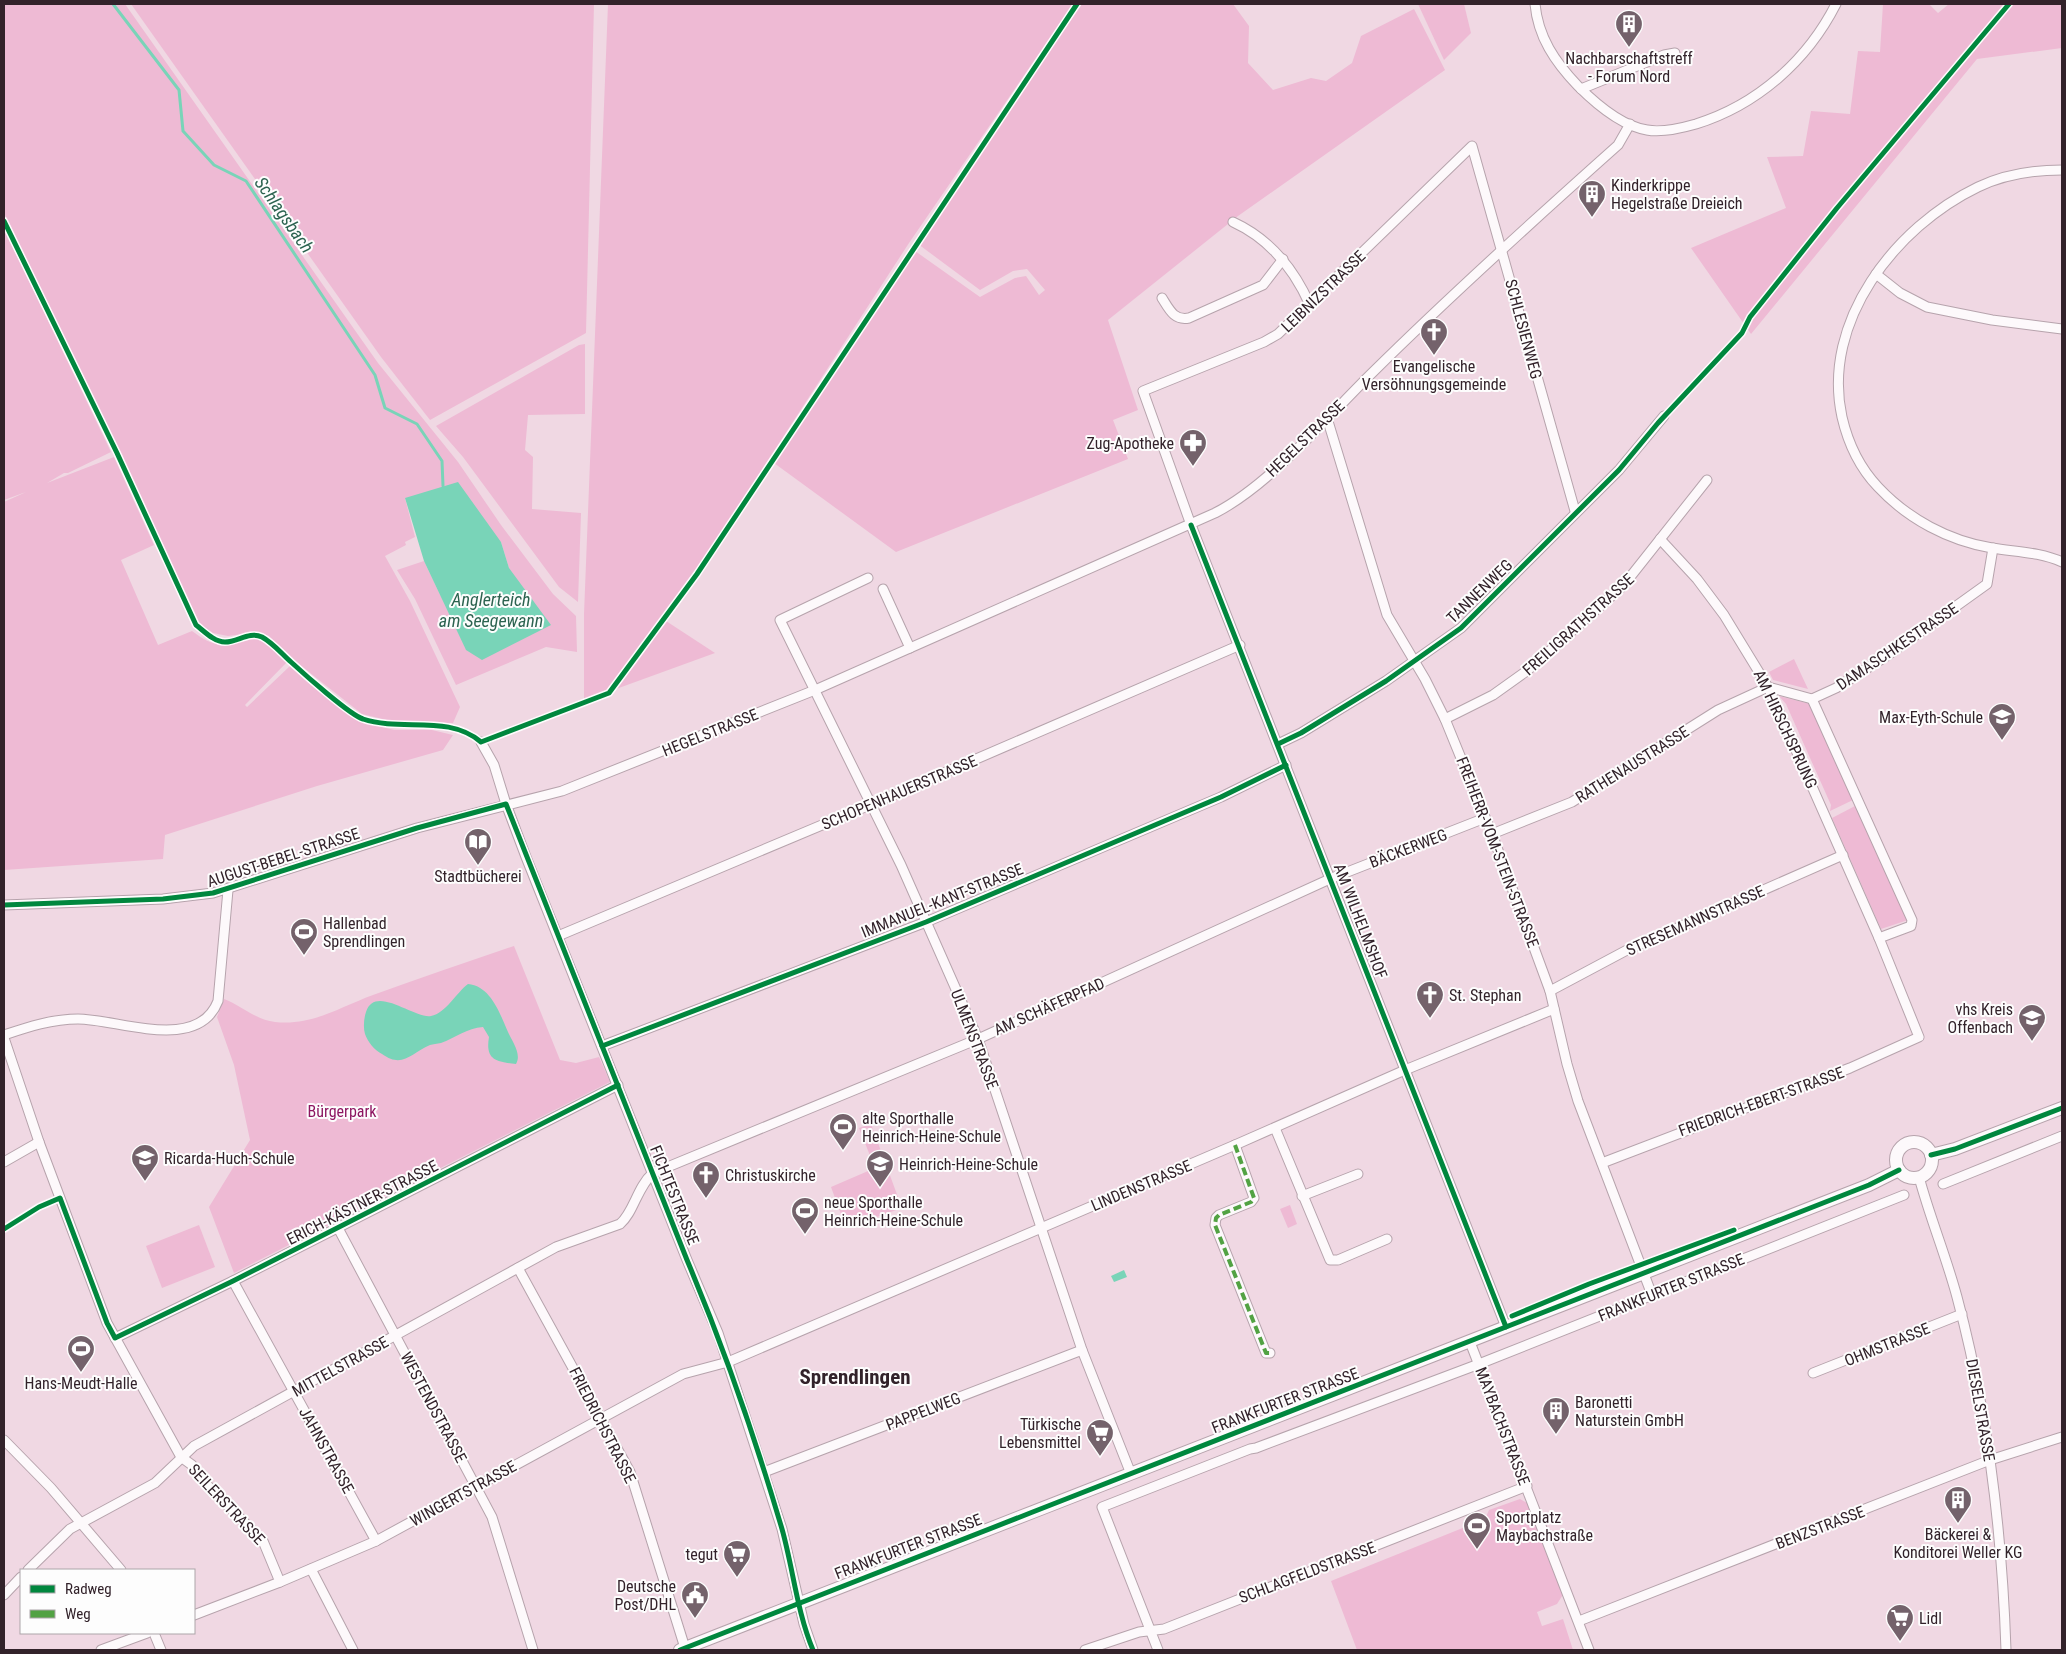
<svg xmlns="http://www.w3.org/2000/svg" width="2066" height="1654" font-family="'Roboto Condensed',sans-serif">
  <style>
    .green { fill: #eebad4 }
    .water { fill: #79d4b8 }
    .lines { fill: none; stroke-linecap: round; stroke-linejoin: round }
    .stream { stroke: #79d4b8; stroke-width: 3 }
    .street-casing { stroke: #b6a3ac; stroke-width: 11 }
    .secondary-casing { stroke: #b6a3ac; stroke-width: 14 }
    .street { stroke: #fdf9fb; stroke-width: 9 }
    .secondary { stroke: #fdf9fb; stroke-width: 12 }
    .quiet { stroke: #52a243; stroke-width: 4; stroke-dasharray: 8 4; stroke-linecap: butt }
    .cycleway-casing { stroke: #fdfdfd; stroke-width: 8 }
    .cycleway { stroke: #00873e; stroke-width: 5 }
    .labels { text-anchor: middle; stroke-width: 4; stroke-linejoin: round; paint-order: stroke }
    .poi-label { font-size: 16px; fill: #32222a; stroke: #fdfdfd; text-anchor: start }
    .street-label { font-size: 16px; fill: #32222a; stroke: #fdfdfd }
    .park-label { font-size: 16px; fill: #8d1661; stroke: #fdfdfd }
    .water-label { font-size: 18px; font-style: italic; fill: #2c6350; stroke: #fdfdfd }
    .district-label { font-size: 21px; font-weight: bold; fill: #32222a; stroke: #fdfdfd }
  </style>
  <rect width="100%" height="100%" fill="#f0d8e3"/>
  <g class="green">
    <path d="M4 4H125L378 363 458 462 501 525 553 594 576 616 577 652 546 647 456 685 415 599 397 570 424 561 466 649 509 568 501 542 405 498 415 537 405 542 406 545 385 556 410 601 460 707 453 723 395 722 362 714 295 661 269 636 258 632 228 636 213 633 199 624 4 213Z"/>
    <path d="M131 4H594L586 333 430 420 381 357Z"/>
    <path d="M608 4H1073L909 243 709 551 607 692 584 701V614Z"/>
    <path d="M1082 4H1233L1249 26 1248 63 1273 90 1311 78 1326 81 1352 63 1361 36 1414 9 1445 70 1238 216 1108 320 1138 410 1113 420 1128 459 896 552 774 463 915 251 980 297 1015 278 1026 276 1039 295 1045 290 1027 269 1013 271 980 290 918 244Z"/>
    <path d="M1418 4H1464L1471 33 1444 60Z"/>
    <path d="M1883 4H1929L1938 13 1949 4H2062V48L1977 59 1751 334 1691 248 1786 208 1767 157 1803 156 1811 111 1850 114 1858 51 1880 52Z"/>
    <path d="M4 229 111 452 68 473H64L47 483 114 457 154 545 121 560 158 645 192 631C206 641 216 648 234 643 240 642 247 638 253 638 267 638 278 654 287 662L245 705 247 707 291 665 358 721 394 730H432L453 735 443 750 317 786 165 835 163 859 4 870V502L26 492 4 500Z"/>
    <path d="M585 344V414L528 415 525 450 533 457 532 509 581 513 578 602 559 587 463 457 436 426 579 345Z"/>
    <path d="M666 621 715 653 616 689Z"/>
    <path d="M1794 659 1808 689 1773 680 1769 672Z"/>
    <path d="M1779 696 1810 704 1853 800 1830 811 1831 805 1786 704Z"/>
    <path d="M1855 806 1908 920 1881 929 1832 818Z"/>
    <path d="M514 946 560 1060 576 1063 599 1057 610 1082 234 1273 209 1207 250 1140 234 1065 217 1017 224 999C242 1006 254 1019 275 1022 312 1026 340 1007 373 995 420 978 467 962 514 946Z"/>
    <path d="M871 1124 902 1208 846 1228 831 1187 875 1168 859 1128Z"/>
    <path d="M1290 1205 1297 1224 1288 1228 1280 1209Z"/>
    <path d="M199 1225 215 1267 162 1288 146 1246Z"/>
    <path d="M1520 1499 1527 1503 1564 1593 1557 1604 1537 1612 1542 1626 1563 1619 1573 1650H1357L1331 1581 1485 1519 1489 1510Z"/>
  </g>
  <g class="water">
    <path d="M458 482 501 542 509 568 551 625 482 660 466 650 424 561 405 498Z"/>
    <path d="M468 984C491 986 500 1014 508 1032 512 1041 522 1054 516 1064 496 1062 485 1060 489 1037L483 1027C467 1028 455 1038 441 1043 437 1044 433 1044 430 1045 411 1053 403 1069 382 1054 374 1050 368 1042 365 1034 363 1027 364 1018 366 1012 375 984 414 1019 431 1016 446 1013 456 993 468 984Z"/>
    <path d="M1124 1270 1127 1277 1114 1282 1111 1276Z"/>
  </g>
  <g class="lines">
    <path class="stream" d="M113 4 179 90 183 131 214 165 246 181 375 375 385 408 417 424 442 461 443 486"/>
    <defs>
      <g id="street">
        <path d="M1535 4C1538 37 1555 62 1578 86 1595 103 1622 126 1647 130 1662 133 1682 128 1696 124 1757 105 1807 61 1836 4"/>
        <path d="M1581 89 1664 55 1675 53"/>
        <path d="M2062 170C2033 170 2005 174 1978 187 1895 227 1821 322 1842 417 1848 443 1859 467 1878 487 1908 519 1949 541 1992 548 2016 552 2040 552 2062 562"/>
        <path d="M1233 222C1270 239 1294 269 1310 305"/>
        <path d="M1876 274 1900 293 1927 307 1992 320 2062 329"/>
        <path d="M1162 298C1169 309 1174 321 1189 318L1263 285 1283 259"/>
        <path d="M1327 418 1387 615 1425 679 1445 719 1492 834 1550 991 1567 1064 1578 1101 1652 1295"/>
        <path d="M868 578 780 620 901 865 978 1039 1082 1350 1131 1474"/>
        <path d="M883 589 910 648"/>
        <path d="M1768 687 1812 699 1836 688 1888 655 1987 584 1993 548"/>
        <path d="M1812 699 1912 920 1911 926 1879 938"/>
        <path d="M1445 719 1493 695 1528 670 1623 586 1707 480"/>
        <path d="M481 742 494 765 506 804 526 857 687 1260 718 1333 782 1529 804 1624 813 1650"/>
        <path d="M1278 744 1301 733 1386 681 1461 628 1619 470 1664 416"/>
        <path d="M1492 834 1572 802 1718 710 1768 687"/>
        <path d="M4 905 163 899 213 893 417 828 562 791 815 690 1215 513C1270 485 1328 416 1373 372 1452 294 1535 219 1618 145L1630 124"/>
        <path d="M558 936 872 804 1240 645"/>
        <path d="M1550 991 1627 950 1843 855"/>
        <path d="M4 1035C28 1027 52 1019 78 1019 118 1019 198 1053 218 1001L228 890"/>
        <path d="M4 1038 39 1142 107 1323 181 1457 192 1465 203 1481 263 1541 280 1582"/>
        <path d="M602 1046 926 922 1221 797 1286 765"/>
        <path d="M1275 1128 1330 1260H1338L1387 1239"/>
        <path d="M1235 1145 1254 1198 1251 1202 1219 1215 1216 1218 1215 1225 1266 1353H1270"/>
        <path d="M4 1162 39 1142"/>
        <path d="M1602 1163 1850 1068 1919 1037 1879 938 1768 687 1724 615 1697 579 1660 539"/>
        <path d="M1919 1177C1930 1218 1946 1256 1957 1297 1988 1412 2002 1531 2006 1650"/>
        <path d="M1943 1184 2062 1136"/>
        <path d="M1302 1196 1358 1174"/>
        <path d="M338 1228 492 1517 533 1650"/>
        <path d="M518 1268 630 1472 685 1648"/>
        <path d="M233 1281 376 1541"/>
        <path d="M1506 1327 1191 525 1143 391 1264 342 1278 334 1472 146 1575 511"/>
        <path d="M115 1338 233 1281 618 1085"/>
        <path d="M1470 1342 1589 1650"/>
        <path d="M1813 1373 1962 1314"/>
        <path d="M4 1440 51 1488 121 1570"/>
        <path d="M764 1472 1082 1350"/>
        <path d="M311 1569 353 1650"/>
        <path d="M28 1570 70 1529 155 1483 194 1446 556 1247 620 1224C634 1212 637 1187 653 1173L978 1039 1332 878 1485 818"/>
        <path d="M4 1595 21 1577"/>
        <path d="M194 1615 280 1582 376 1541 683 1374 728 1362 1235 1145 1405 1070 1554 1009"/>
        <path d="M1579 1621 1990 1460 2062 1437"/>
        <path d="M154 1633 161 1650"/>
        <path d="M101 1650 147 1633"/>
        <path d="M1085 1650 1139 1632 1164 1629 1527 1486"/>
        <path d="M1158 1650 1102 1507 1250 1449 1256 1448 1479 1364 1904 1195"/>
      </g>
      <g id="secondary">
        <circle cx="1914" cy="1160" r="18"/>
        <path d="M1931 1155 1955 1149 2062 1108"/>
        <path d="M680 1650C1076 1494 1474 1342 1869 1185L1899 1170"/>
      </g>
    </defs>
    <use href="#street" class="street-casing"/>
    <use href="#secondary" class="secondary-casing"/>
    <use href="#street" class="street"/>
    <use href="#secondary" class="secondary"/>
    <path class="quiet" d="M1235 1145 1254 1198 1251 1202 1219 1215 1216 1218 1215 1225 1266 1353H1270"/>
    <defs>
      <g id="cycleway">
        <path d="M4 221 117 453 196 625C204 631 214 642 225 642 238 642 249 631 262 637 273 643 282 654 291 662 304 674 350 715 363 719 402 732 448 714 481 742L609 693 697 574 1077 4"/>
        <path d="M1191 525 1506 1327"/>
        <path d="M1278 744 1301 733 1386 681 1461 628 1619 470 1658 423 1742 333 1750 317 1837 208 2009 4"/>
        <path d="M4 905 163 899 213 893 417 828 506 804 687 1260C724 1348 755 1437 782 1529 793 1568 797 1612 813 1650"/>
        <path d="M602 1046 926 922 1221 797 1286 765"/>
        <path d="M1931 1155 1955 1149 2062 1108"/>
        <path d="M4 1229 39 1207 60 1198 107 1323 115 1338 233 1281 618 1085"/>
        <path d="M1512 1316 1589 1284 1734 1230"/>
        <path d="M680 1650C1076 1494 1474 1342 1869 1185L1899 1170"/>
      </g>
    </defs>
    <use href="#cycleway" class="cycleway-casing"/>
    <use href="#cycleway" class="cycleway"/>
  </g>
  <defs>
    <symbol id="building-pin" viewBox="-11 -11 22 30"><path d="M0 17L-7.5 6A9.5 9.5 0 1 1 7.5 6Z" fill="#74626b" stroke="#fdfdfd"/><path d="M-4-6H4V6H1V3H-1V6H-4ZM-2.5-4.3h1.7v1.8h-1.7ZM.8-4.3h1.7v1.8H.8ZM-2.5-1h1.7V.8h-1.7ZM.8-1h1.7V.8H.8Z" fill="#fff"/></symbol>
    <symbol id="church-pin" viewBox="-11 -11 22 30"><path d="M0 17L-7.5 6A9.5 9.5 0 1 1 7.5 6Z" fill="#74626b" stroke="#fdfdfd"/><path d="M-1.2-6h2.4v3.5h3.3v2.4h-3.3V6h-2.4V-.1h-3.3v-2.4h3.3Z" fill="#fff"/></symbol>
    <symbol id="pharmacy-pin" viewBox="-11 -11 22 30"><path d="M0 17L-7.5 6A9.5 9.5 0 1 1 7.5 6Z" fill="#74626b" stroke="#fdfdfd"/><path d="M-2-6h4v4h4v4h-4v4h-4v-4h-4v-4h4Z" fill="#fff"/></symbol>
    <symbol id="school-pin" viewBox="-11 -11 22 30"><path d="M0 17L-7.5 6A9.5 9.5 0 1 1 7.5 6Z" fill="#74626b" stroke="#fdfdfd"/><path d="M0-5L7-2L0 1L-7-2ZM-4 1L0 2.5L4 1V4Q0 6-4 4Z" fill="#fff"/></symbol>
    <symbol id="library-pin" viewBox="-11 -11 22 30"><path d="M0 17L-7.5 6A9.5 9.5 0 1 1 7.5 6Z" fill="#74626b" stroke="#fdfdfd"/><path d="M-6-4Q-3-5.5-.7-3.5V5Q-3 3-6 4ZM6-4Q3-5.5 .7-3.5V5Q3 3 6 4Z" fill="#fff"/></symbol>
    <symbol id="stadium-pin" viewBox="-11 -11 22 30"><path d="M0 17L-7.5 6A9.5 9.5 0 1 1 7.5 6Z" fill="#74626b" stroke="#fdfdfd"/><path d="M0-5a6.5 5 0 1 0 0 10a6.5 5 0 1 0 0-10ZM-3.5-1.8h7v3.6h-7Z" fill="#fff"/></symbol>
    <symbol id="supermarket-pin" viewBox="-11 -11 22 30"><path d="M0 17L-7.5 6A9.5 9.5 0 1 1 7.5 6Z" fill="#74626b" stroke="#fdfdfd"/><path d="M-6-5.5h2.5l.6 2H6L4.5 2H-2.5L-4.4-4H-6ZM-1.5 3.2a1.3 1.3 0 1 0 .1 0ZM3 3.2a1.3 1.3 0 1 0 .1 0Z" fill="#fff"/></symbol>
    <symbol id="civic-pin" viewBox="-11 -11 22 30"><path d="M0 17L-7.5 6A9.5 9.5 0 1 1 7.5 6Z" fill="#74626b" stroke="#fdfdfd"/><path d="M-.6-6.5H3V-4.5H.6V-3L4-1V1h2V6H-6V1h2V-1L-.6-3ZM-1.2 2.5V6h2.4V2.5Z" fill="#fff"/></symbol>
  </defs>
  <g fill-rule="evenodd">
    <use href="#building-pin" x="1613" y="8" width="32" height="43"/>
    <use href="#building-pin" x="1576" y="178" width="32" height="43"/>
    <use href="#church-pin" x="1418" y="316" width="32" height="43"/>
    <use href="#pharmacy-pin" x="1177" y="427" width="32" height="43"/>
    <use href="#school-pin" x="1986" y="701" width="32" height="43"/>
    <use href="#library-pin" x="462" y="826" width="32" height="43"/>
    <use href="#stadium-pin" x="288" y="916" width="32" height="43"/>
    <use href="#church-pin" x="1414" y="979" width="32" height="43"/>
    <use href="#school-pin" x="2016" y="1002" width="32" height="43"/>
    <use href="#stadium-pin" x="827" y="1111" width="32" height="43"/>
    <use href="#school-pin" x="129" y="1142" width="32" height="43"/>
    <use href="#school-pin" x="864" y="1148" width="32" height="43"/>
    <use href="#church-pin" x="690" y="1159" width="32" height="43"/>
    <use href="#stadium-pin" x="789" y="1195" width="32" height="43"/>
    <use href="#stadium-pin" x="65" y="1333" width="32" height="43"/>
    <use href="#building-pin" x="1540" y="1395" width="32" height="43"/>
    <use href="#supermarket-pin" x="1084" y="1417" width="32" height="43"/>
    <use href="#building-pin" x="1942" y="1484" width="32" height="43"/>
    <use href="#stadium-pin" x="1461" y="1510" width="32" height="43"/>
    <use href="#supermarket-pin" x="721" y="1538" width="32" height="43"/>
    <use href="#civic-pin" x="679" y="1579" width="32" height="43"/>
    <use href="#supermarket-pin" x="1884" y="1602" width="32" height="43"/>
  </g>
  <g class="labels">
    <g class="poi-label">
      <text x="1629" y="64" text-anchor="middle">Nachbarschaftstreff<tspan x="1629" dy="18">- Forum Nord</tspan></text>
      <text x="1611" y="191">Kinderkrippe<tspan x="1611" dy="18">Hegelstraße Dreieich</tspan></text>
      <text x="1434" y="372" text-anchor="middle">Evangelische<tspan x="1434" dy="18">Versöhnungsgemeinde</tspan></text>
      <text x="1174" y="449" text-anchor="end">Zug-Apotheke</text>
      <text x="1983" y="723" text-anchor="end">Max-Eyth-Schule</text>
      <text x="478" y="882" text-anchor="middle">Stadtbücherei</text>
      <text x="323" y="929">Hallenbad<tspan x="323" dy="18">Sprendlingen</tspan></text>
      <text x="1449" y="1001">St. Stephan</text>
      <text x="2013" y="1015" text-anchor="end">vhs Kreis<tspan x="2013" dy="18">Offenbach</tspan></text>
      <text x="862" y="1124">alte Sporthalle<tspan x="862" dy="18">Heinrich-Heine-Schule</tspan></text>
      <text x="164" y="1164">Ricarda-Huch-Schule</text>
      <text x="899" y="1170">Heinrich-Heine-Schule</text>
      <text x="725" y="1181">Christuskirche</text>
      <text x="824" y="1208">neue Sporthalle<tspan x="824" dy="18">Heinrich-Heine-Schule</tspan></text>
      <text x="81" y="1389" text-anchor="middle">Hans-Meudt-Halle</text>
      <text x="1575" y="1408">Baronetti<tspan x="1575" dy="18">Naturstein GmbH</tspan></text>
      <text x="1081" y="1430" text-anchor="end">Türkische<tspan x="1081" dy="18">Lebensmittel</tspan></text>
      <text x="1496" y="1523">Sportplatz<tspan x="1496" dy="18">Maybachstraße</tspan></text>
      <text x="1958" y="1540" text-anchor="middle">Bäckerei &amp;<tspan x="1958" dy="18">Konditorei Weller KG</tspan></text>
      <text x="718" y="1560" text-anchor="end">tegut</text>
      <text x="676" y="1592" text-anchor="end">Deutsche<tspan x="676" dy="18">Post/DHL</tspan></text>
      <text x="1919" y="1624">Lidl</text>
    </g>
    <g class="street-label">
      <text transform="translate(1323 291) rotate(-44)" y="6">LEIBNIZSTRASSE</text>
      <text transform="translate(1524 329) rotate(75)" y="6">SCHLESIENWEG</text>
      <text transform="translate(1305 438) rotate(-44)" y="6">HEGELSTRASSE</text>
      <text transform="translate(1479 591) rotate(-44)" y="6">TANNENWEG</text>
      <text transform="translate(1578 624) rotate(-42)" y="6">FREILIGRATHSTRASSE</text>
      <text transform="translate(1897 646) rotate(-34)" y="6">DAMASCHKESTRASSE</text>
      <text transform="translate(1786 729) rotate(65)" y="6">AM HIRSCHSPRUNG</text>
      <text transform="translate(710 732) rotate(-22)" y="6">HEGELSTRASSE</text>
      <text transform="translate(1632 764) rotate(-32)" y="6">RATHENAUSTRASSE</text>
      <text transform="translate(899 792) rotate(-23)" y="6">SCHOPENHAUERSTRASSE</text>
      <text transform="translate(1408 848) rotate(-21)" y="6">BÄCKERWEG</text>
      <text transform="translate(1498 852) rotate(69)" y="6">FREIHERR-VOM-STEIN-STRASSE</text>
      <text transform="translate(283 857) rotate(-18)" y="6">AUGUST-BEBEL-STRASSE</text>
      <text transform="translate(942 900) rotate(-22)" y="6">IMMANUEL-KANT-STRASSE</text>
      <text transform="translate(1695 920) rotate(-24)" y="6">STRESEMANNSTRASSE</text>
      <text transform="translate(1361 921) rotate(69)" y="6">AM WILHELMSHOF</text>
      <text transform="translate(1049 1006) rotate(-24)" y="6">AM SCHÄFERPFAD</text>
      <text transform="translate(975 1039) rotate(69)" y="6">ULMENSTRASSE</text>
      <text transform="translate(1761 1101) rotate(-20)" y="6">FRIEDRICH-EBERT-STRASSE</text>
      <text transform="translate(1141 1185) rotate(-23)" y="6">LINDENSTRASSE</text>
      <text transform="translate(675 1195) rotate(68)" y="6">FICHTESTRASSE</text>
      <text transform="translate(362 1202) rotate(-27)" y="6">ERICH-KÄSTNER-STRASSE</text>
      <text transform="translate(1671 1287) rotate(-22)" y="6">FRANKFURTER STRASSE</text>
      <text transform="translate(1887 1344) rotate(-22)" y="6">OHMSTRASSE</text>
      <text transform="translate(340 1366) rotate(-29)" y="6">MITTELSTRASSE</text>
      <text transform="translate(1285 1400) rotate(-21)" y="6">FRANKFURTER STRASSE</text>
      <text transform="translate(434 1407) rotate(62)" y="6">WESTENDSTRASSE</text>
      <text transform="translate(1981 1410) rotate(80)" y="6">DIESELSTRASSE</text>
      <text transform="translate(923 1411) rotate(-21)" y="6">PAPPELWEG</text>
      <text transform="translate(603 1425) rotate(63)" y="6">FRIEDRICHSTRASSE</text>
      <text transform="translate(1503 1426) rotate(69)" y="6">MAYBACHSTRASSE</text>
      <text transform="translate(327 1450) rotate(61)" y="6">JAHNSTRASSE</text>
      <text transform="translate(463 1493) rotate(-29)" y="6">WINGERTSTRASSE</text>
      <text transform="translate(227 1504) rotate(47)" y="6">SEILERSTRASSE</text>
      <text transform="translate(1820 1527) rotate(-21)" y="6">BENZSTRASSE</text>
      <text transform="translate(908 1546) rotate(-21)" y="6">FRANKFURTER STRASSE</text>
      <text transform="translate(1307 1572) rotate(-21)" y="6">SCHLAGFELDSTRASSE</text>
    </g>
    <g class="park-label">
      <text x="342" y="1117">Bürgerpark</text>
    </g>
    <g class="water-label">
      <text transform="translate(284 215) rotate(55)" y="6">Schlagsbach</text>
      <text x="491" y="606">Anglerteich<tspan x="491" dy="21">am Seegewann</tspan></text>
    </g>
    <g class="district-label">
      <text x="855" y="1384">Sprendlingen</text>
    </g>
  </g>
  <rect width="2066" height="1654" fill="none" stroke="#32222a" stroke-width="10"/>
  <rect x="20" y="1569" width="175" height="65" fill="#fdfdfd" stroke="#aca5a9"/>
  <rect x="30" y="1585" width="25" height="8" fill="#00873e" stroke="#aca5a9"/>
  <text x="65" y="1594" font-size="15" fill="#32222a">Radweg</text>
  <rect x="30" y="1610" width="25" height="8" fill="#52a243" stroke="#aca5a9"/>
  <text x="65" y="1619" font-size="15" fill="#32222a">Weg</text>
</svg>
